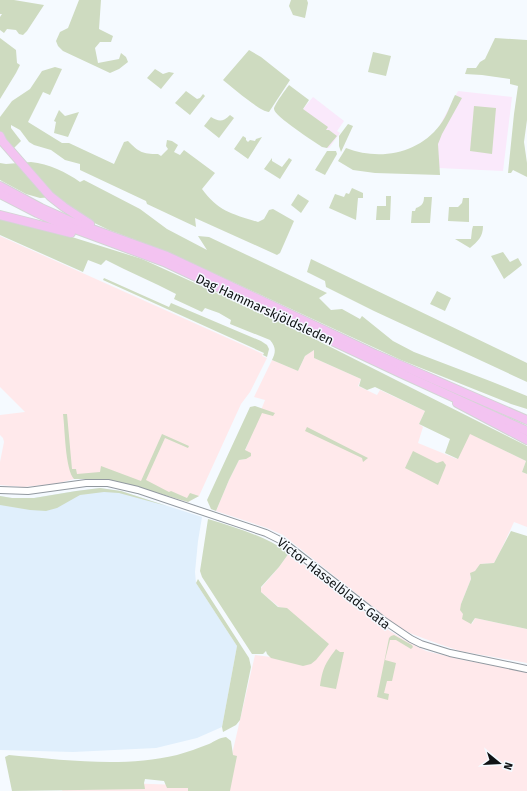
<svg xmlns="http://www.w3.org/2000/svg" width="527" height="791" font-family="'Fira Sans',sans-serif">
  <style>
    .commercial { fill: #ffe9eb }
    .built { fill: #e0effc }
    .education { fill: #fae9fb }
    .green { fill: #cedbc0 }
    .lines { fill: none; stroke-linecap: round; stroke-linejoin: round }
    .tertiary-casing { stroke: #9299a0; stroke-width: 8 }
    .primary-casing { stroke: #d4d4d5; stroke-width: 10 }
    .tertiary { stroke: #fff; stroke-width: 6 }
    .primary { stroke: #f3c3f1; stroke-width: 8 }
    .labels { text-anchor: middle; stroke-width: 3; stroke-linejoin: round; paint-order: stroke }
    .street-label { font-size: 13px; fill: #0f1214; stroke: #f5faff }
  </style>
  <rect width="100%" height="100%" fill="#f5faff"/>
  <g class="commercial">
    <path d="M0 236 263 354 262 356 267 358 250 392 241 404 199 496 188 502 128 484 104 479H74L55 484 23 487 0 485V462L4 442 3 438 0 435V415L25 412 0 387Z"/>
    <path d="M314 350V358L361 379 358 386 377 395 380 390 425 411 419 424 423 427 418 443 457 459 469 433 526 461 522 472 527 474V527L514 522 501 550 494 563 480 564 475 572 470 576 471 579 461 604 463 614 472 624 475 618 527 629V663L460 651 439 644 412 634 397 626 283 535 267 528 216 511 229 480 239 460 246 459 245 451 265 400 254 397 272 360 298 371 305 356Z"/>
    <path d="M289 553 385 628 408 642 426 651 463 660 527 672V791H62L67 781 179 785 224 789 255 655 310 662 287 609 279 607 261 592V588L279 567Z"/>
  </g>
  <path class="built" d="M100 488 121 491 202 517 198 541 195 572 196 583 237 646 222 727 197 738 156 748 73 752 0 750V496L12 498H34L76 491Z"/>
  <g class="education">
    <path d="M458 91 512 97 503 171 438 168 432 140Z"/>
    <path d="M313 97 344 121 337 131 340 133 329 148H326L291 124Z"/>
  </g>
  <g class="green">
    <path d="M0 0H14L44 5 27 31 23 35 19 34 16 30 7 29 4 33 0 30V17L2 14H0Z"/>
    <path d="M79 0H101L99 29 113 36 111 42H100L95 48 98 63 119 59 121 53 126 57 128 62 119 69 110 73 63 51 58 46 56 41 60 32 68 28Z"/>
    <path d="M291 0H307L308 3 305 18 293 15 289 6Z"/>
    <path d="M0 38 16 50 17 63 20 65 16 73 0 99Z"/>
    <path d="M495 38 527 40V120L524 142 527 163V177L513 170 511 173H508L514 114 518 86 510 84V79L482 75 465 74 467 68H476L480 62 485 59Z"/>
    <path d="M249 50 261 57 290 80 271 109 269 112C259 111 232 87 223 80Z"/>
    <path d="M373 52 391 56 386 76 368 72Z"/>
    <path d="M55 67 62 69 50 95 43 92 28 122 62 143H69L114 164 124 142 128 141C139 152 142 154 158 154L161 156 168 149 166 146 167 140 172 141 178 145 174 152 180 155 184 150 215 173 202 189C218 211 232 214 258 222L264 219 269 210 273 209 294 221 280 253 277 255 195 218 196 227 147 204 146 201 80 170V164L65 160 51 150 34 145 29 142 20 130 11 125V128L21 141 13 149 0 131V117L12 101 30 89 42 71Z"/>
    <path d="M155 69 163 74 169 72 174 73 161 89 147 78Z"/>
    <path d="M289 85 309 100 303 109 328 127 326 130H329L337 136 327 148 322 147C315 142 274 116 274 109 274 105 286 89 289 85Z"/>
    <path d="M186 91 197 99 200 98 203 94 205 96 190 115 175 103Z"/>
    <path d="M455 95 462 98 442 134 438 144 440 175 375 173 353 170 338 161 346 148C379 161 418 154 440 125 447 116 450 105 455 95Z"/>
    <path d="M474 106 496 108 492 154 470 151Z"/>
    <path d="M59 110 65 116 79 112 68 137 54 133 56 122 54 121Z"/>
    <path d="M230 115 234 118 219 138 204 126 211 117C219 122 223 122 230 115Z"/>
    <path d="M348 124 353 126 341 152 339 146V136Z"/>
    <path d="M243 136 246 138V140L248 142 250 140 255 141 256 139 262 137 248 159 234 149Z"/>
    <path d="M327 151H336L337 154 325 175 315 170Z"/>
    <path d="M272 158V161L282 167 289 158 292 160 280 179 264 169Z"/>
    <path d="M31 162C49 164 66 172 80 182L84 180 140 209 167 229 207 250 198 236 209 237 327 293 319 298 331 310 342 309 360 319 362 316 393 341 414 352 490 381 527 396V409L511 404 401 360 168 252 109 230 84 218 55 197 40 198 26 194 0 180V163L6 164Z"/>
    <path d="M352 188 363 193V198H358L356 220 329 208 335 194 344 197 346 193 349 194Z"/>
    <path d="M298 194 309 201 301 213 291 205Z"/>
    <path d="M386 196H391L390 220H376L377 206H386Z"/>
    <path d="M424 197H432L430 223H411L412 211H415L416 208C422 206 424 203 424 197Z"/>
    <path d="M463 198H469V222L448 221 449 207H458L462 203Z"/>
    <path d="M0 219 40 227 142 259 281 322 527 446V474L522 472 526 461 470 434 458 459 445 453 450 439 419 424 425 411 375 387 367 390 359 386 361 379 314 358V350L305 356 298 371 272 360C276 352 276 347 270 340L230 324 231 320 219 313 205 308 202 312 174 299 176 294C153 282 129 272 106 260L101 265 88 260 83 272 0 235Z"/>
    <path d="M473 226H483C483 237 478 241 470 248L455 239H471L472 230Z"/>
    <path d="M503 252 510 262 518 258 522 265 504 279 491 256Z"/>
    <path d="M311 259 527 363V382L374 311 326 287 325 281 307 272Z"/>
    <path d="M104 278 169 307 171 303 261 341 267 345 269 349 267 357 263 355 264 353 103 280Z"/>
    <path d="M437 291 451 298 445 311 430 304Z"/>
    <path d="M255 406 275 413 273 416 262 413 245 450 251 453V456L246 459 239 460 229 480 216 511 211 509 207 500 250 407Z"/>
    <path d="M63 414H67L72 469H76L77 474 100 472 101 466 141 481 162 434 189 446 188 448 165 438 146 480 169 492 171 491 187 498 190 493 199 496 188 502 128 484 104 479H74C65 469 65 428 63 414Z"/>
    <path d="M307 427 368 458 363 462 362 458 305 431Z"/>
    <path d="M413 451 437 463 443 461 446 465 445 468 438 485 405 468Z"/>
    <path d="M100 488 121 491 167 506 119 493 104 492 80 495 57 508 46 511 30 510 0 505V496L12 498H34L76 491Z"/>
    <path d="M208 519C237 528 263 535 289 553L279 567 261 587V592L278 607 287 608 329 644 316 660 311 664 303 666 271 658 267 654 266 651 263 654H252L202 577 200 571Z"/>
    <path d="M511 531 527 536V629L475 618 471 624 462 619 463 614 460 610 461 604 471 579 470 573 475 571 480 564 494 563Z"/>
    <path d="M198 579 249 658 251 667 240 720 236 725 223 732 222 727 237 646 196 583Z"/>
    <path d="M394 635 412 645 413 647 411 649 396 640H390L385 660 396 663 392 681H387L384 693 389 694 388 700 377 697 389 638 391 636Z"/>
    <path d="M336 649 340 652H344L336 689 320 686C323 667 325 664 336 649Z"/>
    <path d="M226 737 231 741 233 755 237 756 230 791H188V788H167L164 781 145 779 144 783 145 789 12 791 5 757 9 755C65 760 122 768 177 755 188 752 198 748 209 744 215 741 219 738 226 737Z"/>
  </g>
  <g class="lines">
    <defs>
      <path id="tertiary" d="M0 490 28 491 86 483H108L138 490 266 533 282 541 383 620 411 639 421 644 450 653 527 669"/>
      <g id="primary">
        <path d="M0 136 3 142 50 196 64 207 90 224"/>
        <path d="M0 186 41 208 70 221 167 256 375 354 527 420"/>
        <path d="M0 194 37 213 64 225 164 262 400 373 527 431"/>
        <path d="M0 215 71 233"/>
        <path d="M457 403 527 440"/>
      </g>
    </defs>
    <use href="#tertiary" class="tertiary-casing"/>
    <use href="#primary" class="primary-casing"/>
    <use href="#tertiary" class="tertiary"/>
    <use href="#primary" class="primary"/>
  </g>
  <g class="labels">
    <g class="street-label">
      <text transform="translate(265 309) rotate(25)" y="5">Dag Hammarskjöldsleden</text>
      <text transform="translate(334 583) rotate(38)" y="5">Victor Hasselblads Gata</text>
    </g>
  </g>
  <g transform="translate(499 763) rotate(108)" stroke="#f5faff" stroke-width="3" paint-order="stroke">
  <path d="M0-3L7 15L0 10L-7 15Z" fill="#0f1214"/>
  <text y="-6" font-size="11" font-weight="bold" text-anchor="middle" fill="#0f1214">N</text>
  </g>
</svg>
